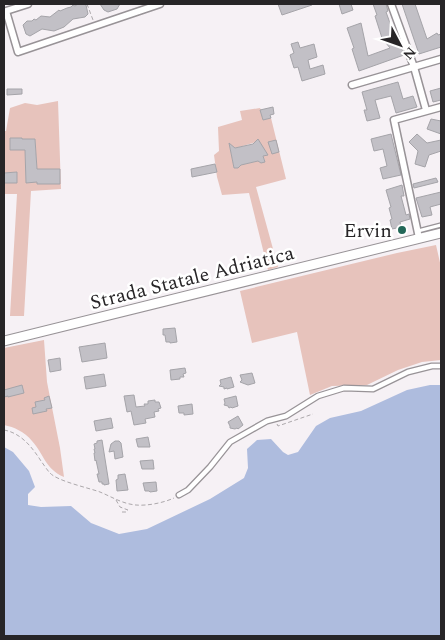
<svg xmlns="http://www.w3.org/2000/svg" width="445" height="640" font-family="Spectral,serif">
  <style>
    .green { fill: #e7c3bc; fill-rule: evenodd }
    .water { fill: #aebcde }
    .building { fill: #c2c0c6; stroke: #a5a4a9 }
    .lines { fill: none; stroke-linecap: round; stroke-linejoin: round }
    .service-casing { stroke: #989397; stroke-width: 5.5 }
    .pedestrian-casing { stroke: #989397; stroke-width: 7 }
    .minor-casing { stroke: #989397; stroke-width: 9 }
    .secondary-casing { stroke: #989397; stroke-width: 11 }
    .path { stroke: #aca8ab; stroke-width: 1; stroke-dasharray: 4 2.5; stroke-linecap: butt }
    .service { stroke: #fff; stroke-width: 3 }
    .pedestrian { stroke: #fff; stroke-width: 4.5 }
    .minor { stroke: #fff; stroke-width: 6 }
    .secondary { stroke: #fff; stroke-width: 9 }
    .poi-dot { fill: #236758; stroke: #fff; stroke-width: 2 }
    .labels { text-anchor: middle; stroke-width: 5; stroke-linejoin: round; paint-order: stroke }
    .poi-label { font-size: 20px; fill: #272527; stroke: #fff; text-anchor: end }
    .street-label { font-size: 20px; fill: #272527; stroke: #fff }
  </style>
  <rect width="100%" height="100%" fill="#f6f1f5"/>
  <g class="green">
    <path d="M58 101 61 189 31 191 24 316H10L17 194H4V183H17V172L4 173V131H6L10 108 25 103 37 105ZM25 139H35L37 169 60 170 59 184H37V182H26Z"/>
    <path d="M260 108 264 116 262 117 263 120 271 118 286 179 256 187 278 267 268 270 249 193 222 195 217 177 214 155 219 151 218 127 242 120 240 111ZM259 141 265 162 258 161 239 165 238 168H234L230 146 236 148Z"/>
    <path d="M436 245 441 267V360L422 362 398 370 367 385 332 386 310 395 297 332 252 343 240 291 397 253Z"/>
    <path d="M44 340 47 382 60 448 64 477C45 469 44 454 32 441 25 432 14 427 4 425V348Z"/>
  </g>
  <path class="water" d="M430 385H441V636H4V447L13 452 29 471 35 487 28 494V505L41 507 71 506 91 523 119 534 147 529 210 499 244 478 248 468 247 449 257 440 271 439 283 452 288 455 298 452 316 426 330 418 361 411 407 390Z"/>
  <g class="building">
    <path d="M78 4H84L86 5 88 14 85 17 73 19 64 27 54 31 42 29 30 36 26 34 23 25 27 21H32L34 19 36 20 41 16 50 17 59 10 60 11 67 8 71 7 73 5 75 6Z"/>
    <path d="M100 4H120L117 9 108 12 104 10Z"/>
    <path d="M278 4H312V5L282 15Z"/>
    <path d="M339 4H351L353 10 342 14Z"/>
    <path d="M373 4H386L388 11 386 12 394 34 396 33 404 55 359 71 352 49 354 48 347 28 361 23 368 56 390 48 382 38 375 16 377 15Z"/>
    <path d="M402 4H415L427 39 437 33 438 35 441 34V47L419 54Z"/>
    <path d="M298 42 300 48 314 44 317 57 308 60 310 69 323 65 325 74 302 81 298 67 294 68 290 55 294 53 291 44Z"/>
    <path d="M398 82 403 99 413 96 417 107 396 113 391 96 375 100 380 118 367 121 364 110H367L362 92Z"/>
    <path d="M441 88V100L433 102 430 91Z"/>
    <path d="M7 89H22V94L7 95Z"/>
    <path d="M273 107 274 114 270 115 271 118 263 120 260 110Z"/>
    <path d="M431 119 441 121V134L427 129Z"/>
    <path d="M391 134 401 175 383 179 380 168 387 166 383 149 374 151 371 139Z"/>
    <path d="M417 134 427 143 441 140V151L429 155 425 167 415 164 418 151 409 142Z"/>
    <path d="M10 138H22V139H35L37 169H60V184H37V182L26 183 25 150H10Z"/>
    <path d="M258 139 268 155 263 156 265 162 261 163 258 161 241 165 238 168H234L229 143 235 148 253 144Z"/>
    <path d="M276 140 279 152 272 154 268 142Z"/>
    <path d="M215 164 217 172 192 177 191 169Z"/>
    <path d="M17 172V183H4V173Z"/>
    <path d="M436 178 438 182 414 188 413 184Z"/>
    <path d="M402 185 404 196H401L406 215 409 214 410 219 400 222 401 227 392 229 390 220 392 219 389 208 391 207 386 190Z"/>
    <path d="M441 192V204L430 207 432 215 422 217 416 198Z"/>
    <path d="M175 328 177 342 170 343V342H166L165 335H163V329Z"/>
    <path d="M105 343 107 358 82 362 79 347Z"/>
    <path d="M60 358 61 370 50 372 48 360Z"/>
    <path d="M185 368 186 373 183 374 184 377H180V379L171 380 170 370Z"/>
    <path d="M252 373 255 383 248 385 240 382 242 380 240 375Z"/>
    <path d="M104 374 106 386 86 389 84 377Z"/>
    <path d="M231 377 234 387 227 389V388L224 389V387L219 386 221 384 220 380Z"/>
    <path d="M22 385 24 393 8 397V396L4 397V390Z"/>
    <path d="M134 395 136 407 145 406 144 404H148V401L155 400V402H159L161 408 158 409 159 411 154 412 155 417 145 419 146 423 134 425 131 411 127 412 124 396Z"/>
    <path d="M49 396 52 408 46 409 47 411 33 414 32 408 36 407 35 402 45 400 44 398Z"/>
    <path d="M236 396 238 406 232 408 231 407 229 408 228 406 224 405 225 403 224 399Z"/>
    <path d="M192 404 193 414 184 415V413H179L178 406Z"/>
    <path d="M238 416 243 425 238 429 237 428 235 429 230 428V426L228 422Z"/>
    <path d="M111 418 113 428 96 431 94 421Z"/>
    <path d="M148 437 150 447H138L136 439Z"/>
    <path d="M102 440 109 484 104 485V484H102V482H99L97 474H99L96 460 95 461 94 453H95L94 449H95L94 444 97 443V441Z"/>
    <path d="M115 441H119L121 443 123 457 115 459 114 451 109 452 111 444Z"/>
    <path d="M153 460 154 469H142L140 461Z"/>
    <path d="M125 474 128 490 117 491 116 480 118 479V475Z"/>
    <path d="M156 482 157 491 150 492 149 491H145L143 483Z"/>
  </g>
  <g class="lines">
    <defs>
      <path id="service" d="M418 231 441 225"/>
      <path id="pedestrian" d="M179 495 188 490 210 467 230 442 267 421 286 416 318 396 344 388 373 389 408 372 432 366H441"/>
      <g id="minor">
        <path d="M28 4 6 11 18 52 160 4"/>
        <path d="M391 4 414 67 426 110"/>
        <path d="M352 85 441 59"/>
        <path d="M419 238 394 120 441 107"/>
      </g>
      <path id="secondary" d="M4 341 441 233"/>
    </defs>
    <use href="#service" class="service-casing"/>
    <use href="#pedestrian" class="pedestrian-casing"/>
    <use href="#minor" class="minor-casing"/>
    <use href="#secondary" class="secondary-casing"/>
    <g class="path">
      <path d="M87 4 93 20"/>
      <path d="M277 424 278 426 313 414"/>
      <path d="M4 430C21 433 32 447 41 461 44 465 47 470 50 473 57 481 89 488 100 492 112 497 123 504 136 505 147 506 163 503 174 498"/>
      <path d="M116 500 120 507 128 510 126 512H122"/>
    </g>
    <use href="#service" class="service"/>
    <use href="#pedestrian" class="pedestrian"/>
    <use href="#minor" class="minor"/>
    <use href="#secondary" class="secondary"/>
  </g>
  <circle class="poi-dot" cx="402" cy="230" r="5"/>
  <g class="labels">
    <g class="poi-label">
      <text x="392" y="237">Ervin</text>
    </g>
    <g class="street-label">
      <text transform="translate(192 277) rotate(-14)" y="7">Strada Statale Adriatica</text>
    </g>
  </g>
  <rect width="445" height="640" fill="none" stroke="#272527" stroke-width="10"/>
  <g transform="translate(400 45) rotate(131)" stroke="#ffffff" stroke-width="4" paint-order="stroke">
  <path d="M0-4L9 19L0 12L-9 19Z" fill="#272527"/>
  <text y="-8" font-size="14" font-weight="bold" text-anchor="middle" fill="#272527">N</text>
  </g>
</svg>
